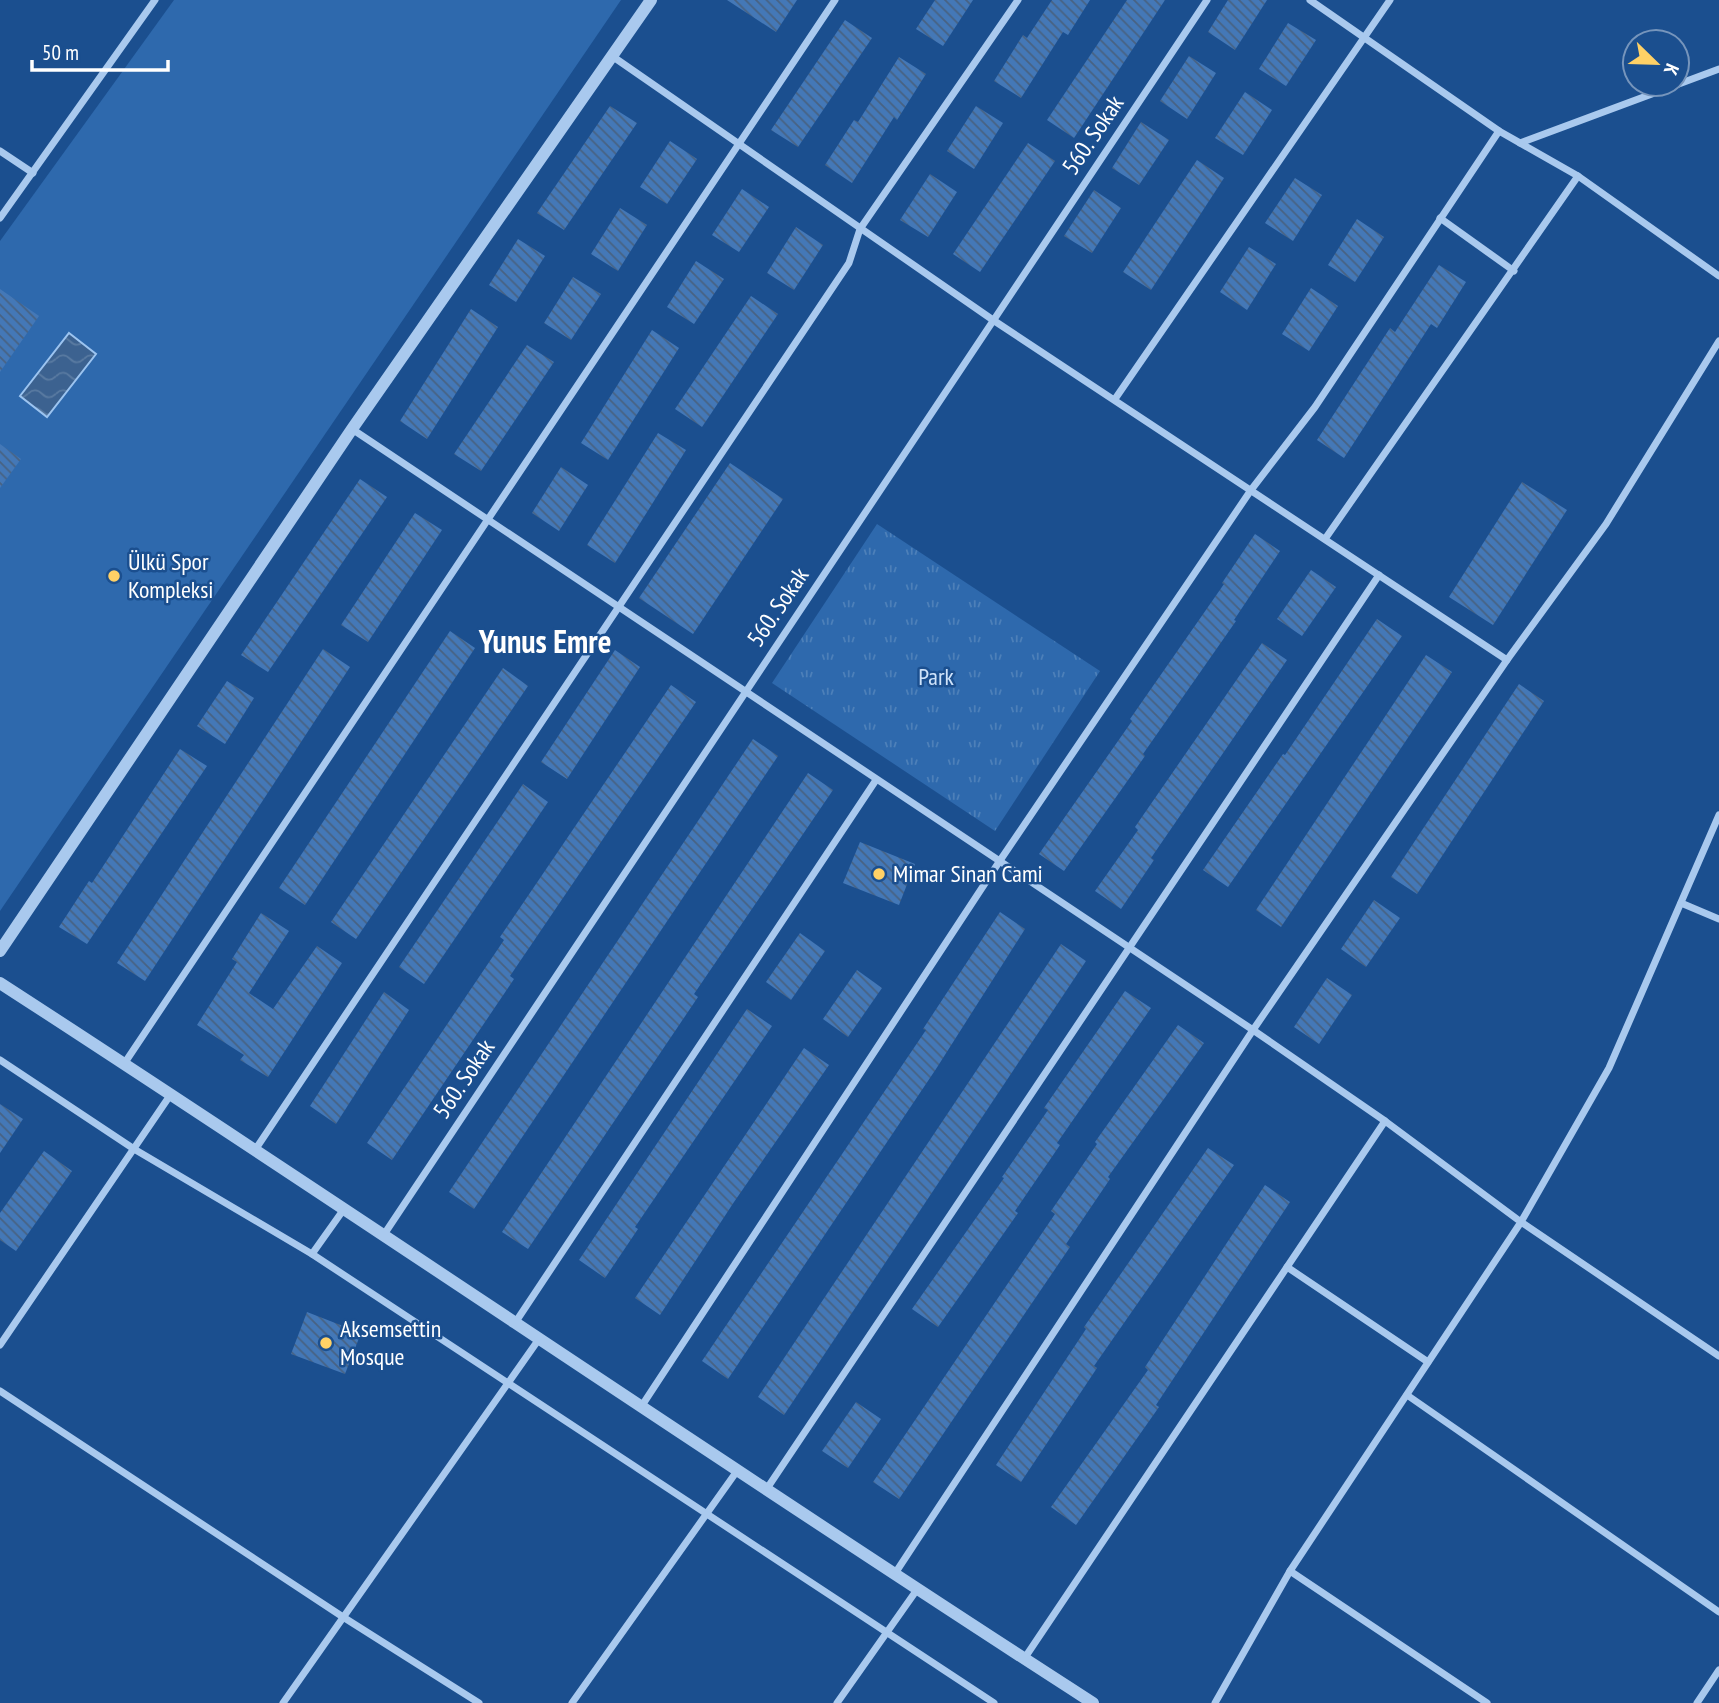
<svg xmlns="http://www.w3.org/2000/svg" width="1719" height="1703" font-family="'PT Sans Narrow',sans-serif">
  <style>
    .green { fill: #2e69ad }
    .park { fill: url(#park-tufts) }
    .water { fill: url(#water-waves); stroke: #9cc4f0; stroke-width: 2 }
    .building { fill: url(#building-back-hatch) }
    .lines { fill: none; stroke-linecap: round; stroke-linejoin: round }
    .minor { stroke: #a9c9ee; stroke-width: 7 }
    .tertiary { stroke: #a9c9ee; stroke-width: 12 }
    .poi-dot { fill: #ffd166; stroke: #1b4f8f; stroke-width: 2.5 }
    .labels { text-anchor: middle; stroke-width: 5; stroke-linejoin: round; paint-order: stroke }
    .street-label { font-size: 24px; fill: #fff; stroke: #1b4f8f }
    .poi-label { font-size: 24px; fill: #fff; stroke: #1b4f8f; text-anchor: start }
    .park-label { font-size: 24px; fill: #cfe3fa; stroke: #1b4f8f }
    .district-label { font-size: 32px; font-weight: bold; fill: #fff; stroke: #1b4f8f }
  </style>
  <defs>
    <pattern id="park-tufts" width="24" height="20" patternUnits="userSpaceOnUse" patternTransform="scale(1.75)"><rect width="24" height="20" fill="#2e69ad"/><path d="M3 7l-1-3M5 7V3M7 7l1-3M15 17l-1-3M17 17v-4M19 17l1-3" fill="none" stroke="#4d80b9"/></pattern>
    <pattern id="water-waves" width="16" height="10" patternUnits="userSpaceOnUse" patternTransform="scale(1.75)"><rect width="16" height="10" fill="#3c6290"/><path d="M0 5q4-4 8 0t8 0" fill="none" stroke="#597aa1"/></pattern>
    <pattern id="building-back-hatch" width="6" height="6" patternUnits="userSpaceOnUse" patternTransform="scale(1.75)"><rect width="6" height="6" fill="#4478b7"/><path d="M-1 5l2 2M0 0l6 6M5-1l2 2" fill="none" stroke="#486282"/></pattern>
  </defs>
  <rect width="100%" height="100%" fill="#1b4f8f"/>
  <path class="green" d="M174 0H621L0 911V241Z"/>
  <path class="park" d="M877 524 1100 671 995 831 772 683Z"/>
  <path class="water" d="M69 333 96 354 47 417 20 396Z"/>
  <g class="building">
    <path d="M727 0H797L776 32Z"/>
    <path d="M935 0H973L943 46 916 29Z"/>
    <path d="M1052 0H1090L1068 35 1063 32 1021 98 994 81 1023 35 1027 38Z"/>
    <path d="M1127 0H1165L1074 138 1047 120Z"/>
    <path d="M1228 0H1267L1235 50 1208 32Z"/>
    <path d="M845 20 872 38 798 147 771 130Z"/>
    <path d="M1288 23 1316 40 1286 86 1259 69Z"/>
    <path d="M1189 56 1216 73 1187 119 1160 101Z"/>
    <path d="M899 57 926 74 897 120 894 117 852 183 825 165 854 120 858 122Z"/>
    <path d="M1245 92 1272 110 1243 155 1215 138Z"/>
    <path d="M610 106 637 123 564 230 537 213Z"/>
    <path d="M976 106 1003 123 974 169 947 151Z"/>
    <path d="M1141 122 1169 140 1139 185 1112 168Z"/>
    <path d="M670 141 697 159 667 204 640 187Z"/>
    <path d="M1028 143 1055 161 980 272 953 254Z"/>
    <path d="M1197 160 1224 178 1151 290 1123 272Z"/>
    <path d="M930 174 957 192 928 237 900 220Z"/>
    <path d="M1295 178 1322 195 1293 241 1265 223Z"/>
    <path d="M742 189 769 207 739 252 712 235Z"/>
    <path d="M1094 190 1121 208 1092 253 1064 236Z"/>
    <path d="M620 208 647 225 618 271 591 254Z"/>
    <path d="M1357 219 1384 237 1355 282 1328 265Z"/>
    <path d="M796 227 823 245 794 290 767 273Z"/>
    <path d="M518 239 545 256 516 302 489 285Z"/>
    <path d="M1249 247 1276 264 1247 310 1220 292Z"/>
    <path d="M696 261 724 279 694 324 667 307Z"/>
    <path d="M1439 265 1466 282 1437 328 1431 324 1344 458 1317 440 1390 328 1395 332Z"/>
    <path d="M573 277 601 294 571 340 544 323Z"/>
    <path d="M1311 288 1338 306 1309 351 1282 334Z"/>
    <path d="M0 289 39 316 0 372Z"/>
    <path d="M751 296 778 314 702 427 675 409Z"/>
    <path d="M471 309 498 327 427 439 400 421Z"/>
    <path d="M652 330 679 348 608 460 581 443Z"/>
    <path d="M527 345 554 362 481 471 454 454Z"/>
    <path d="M658 433 686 450 615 563 587 545Z"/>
    <path d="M0 444 21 459 0 488Z"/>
    <path d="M730 463 783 499 693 634 639 598Z"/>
    <path d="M561 467 588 485 559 531 532 513Z"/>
    <path d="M360 479 387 497 268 672 241 655Z"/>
    <path d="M1522 482 1567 510 1493 625 1449 597Z"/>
    <path d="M415 513 442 530 368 642 341 625Z"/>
    <path d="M1255 534 1280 551 1234 620 1236 621 1143 754 1145 756 1064 871 1039 854 1132 721 1130 719 1224 584 1222 583Z"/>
    <path d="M1311 570 1336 587 1302 636 1277 619Z"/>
    <path d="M1377 619 1402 636 1228 887 1203 870 1283 754 1285 755Z"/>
    <path d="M450 631 475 648 305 905 279 888Z"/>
    <path d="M1262 643 1287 660 1151 858 1154 860 1121 909 1095 891 1138 830 1135 827Z"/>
    <path d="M323 649 350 667 145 981 117 963Z"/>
    <path d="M615 650 640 667 567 779 541 762Z"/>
    <path d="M1426 655 1452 672 1281 927 1256 910Z"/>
    <path d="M503 668 528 686 356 939 331 922Z"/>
    <path d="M227 681 254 698 225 744 197 726Z"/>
    <path d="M1519 684 1544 701 1417 894 1391 877Z"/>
    <path d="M671 685 696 702 510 976 514 979 392 1160 367 1143 504 940 500 937Z"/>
    <path d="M753 739 778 756 474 1209 449 1192Z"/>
    <path d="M180 749 207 766 87 944 59 927 89 881 92 883Z"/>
    <path d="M808 773 833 790 694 994 698 997 528 1249 502 1232Z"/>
    <path d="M523 784 548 802 424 984 399 967Z"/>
    <path d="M860 842 915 864 899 905 843 883Z"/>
    <path d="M1374 900 1400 918 1366 967 1341 949Z"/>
    <path d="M1000 912 1025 929 936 1069 728 1379 702 1361 926 1030 923 1029Z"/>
    <path d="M261 913 289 931 249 993 273 1009 317 946 342 963 268 1077 240 1060 244 1055 197 1025 237 962 232 959Z"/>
    <path d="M800 933 825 951 791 1000 766 982Z"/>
    <path d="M1061 944 1086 961 784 1415 758 1397Z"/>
    <path d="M857 970 882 988 848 1037 823 1019Z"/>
    <path d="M1327 978 1352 995 1319 1044 1294 1027Z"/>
    <path d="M1125 991 1151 1008 1057 1143 1060 1145 1015 1211 1018 1213 938 1327 912 1309 1004 1178 1002 1177 1048 1110 1044 1108Z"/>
    <path d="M384 992 409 1010 336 1124 310 1106Z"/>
    <path d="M747 1009 772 1026 635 1227 638 1229 605 1278 579 1260Z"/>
    <path d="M1178 1025 1204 1043 1108 1177 1110 1179 1066 1244 1070 1247 899 1499 873 1482 1055 1214 1051 1211 1097 1144 1095 1142Z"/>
    <path d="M804 1048 829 1065 734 1202 660 1315 635 1298Z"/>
    <path d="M0 1104 23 1119 0 1153Z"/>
    <path d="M1208 1148 1234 1165 1094 1366 1097 1368 1021 1482 996 1465 1086 1329 1084 1327Z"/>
    <path d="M44 1151 72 1171 16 1251 0 1240V1213Z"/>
    <path d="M1265 1185 1290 1202 1156 1405 1159 1407 1076 1525 1051 1507 1148 1370 1145 1367Z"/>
    <path d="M307 1312 361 1333 345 1374 291 1354Z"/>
    <path d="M856 1402 881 1419 848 1468 822 1451Z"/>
  </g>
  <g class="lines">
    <g class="minor">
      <path d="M1310 0 1499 131 1578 176 1719 276"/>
      <path d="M612 56 993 320 1507 660"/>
      <path d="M1520 143 1719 69"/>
      <path d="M0 151 33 173"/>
      <path d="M0 218 155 0"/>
      <path d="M1440 218 1514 271"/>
      <path d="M1115 399 1390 0"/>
      <path d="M352 429 1253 1030 1385 1121 1521 1222 1290 1571 1215 1703"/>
      <path d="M1325 539 1578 176"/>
      <path d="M1719 815 1609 1068 1521 1222 1719 1356"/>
      <path d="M1681 903 1719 919"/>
      <path d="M0 1060 134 1149 312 1254 994 1703"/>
      <path d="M124 1064 835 0"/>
      <path d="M255 1150 849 263 860 229 1018 0"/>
      <path d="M383 1236 1207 0"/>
      <path d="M312 1254 344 1209"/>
      <path d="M1287 1267 1428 1362"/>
      <path d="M515 1323 876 780"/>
      <path d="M0 1345 171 1094"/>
      <path d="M0 1391 343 1617 479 1703"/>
      <path d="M1407 1395 1719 1612"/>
      <path d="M641 1407 999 862 1251 490 1315 407 1499 131"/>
      <path d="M766 1490 1379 575"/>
      <path d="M1290 1571 1487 1703"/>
      <path d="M894 1575 1253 1030 1507 660 1606 524 1719 341"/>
      <path d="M1024 1659 1385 1121"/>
      <path d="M283 1703 539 1339"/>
      <path d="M572 1703 737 1471"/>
      <path d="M837 1703 916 1591"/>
      <path d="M1697 1703 1719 1670"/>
    </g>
    <g class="tertiary">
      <path d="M0 951 352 429 651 0"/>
      <path d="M0 983C366 1220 726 1467 1093 1703"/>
    </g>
  </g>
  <g class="poi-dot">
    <circle cx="114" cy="576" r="7"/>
    <circle cx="879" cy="874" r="7"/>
    <circle cx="326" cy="1343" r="7"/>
  </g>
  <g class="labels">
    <g class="street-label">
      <text transform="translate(1093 135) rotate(-56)" y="8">560. Sokak</text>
      <text transform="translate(778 607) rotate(-56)" y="8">560. Sokak</text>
      <text transform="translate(464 1079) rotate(-56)" y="8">560. Sokak</text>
    </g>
    <g class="poi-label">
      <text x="128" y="570">Ülkü Spor<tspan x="128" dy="28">Kompleksi</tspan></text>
      <text x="893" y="882">Mimar Sinan Cami</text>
      <text x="340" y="1337">Aksemsettin<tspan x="340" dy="28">Mosque</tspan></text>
    </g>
    <g class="park-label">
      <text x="936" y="685">Park</text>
    </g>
    <g class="district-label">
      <text x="545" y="653">Yunus Emre</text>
    </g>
  </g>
  <g transform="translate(1656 63) rotate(113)"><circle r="33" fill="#1b4f8f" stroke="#7695bc" stroke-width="2"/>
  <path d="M0-5L12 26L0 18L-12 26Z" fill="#ffd166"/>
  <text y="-10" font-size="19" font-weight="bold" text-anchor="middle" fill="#ffffff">K</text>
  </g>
  <path d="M32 60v10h136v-10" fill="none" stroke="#ffffff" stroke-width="3.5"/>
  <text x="42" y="60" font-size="21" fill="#ffffff" stroke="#1b4f8f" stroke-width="5" paint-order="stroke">50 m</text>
</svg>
